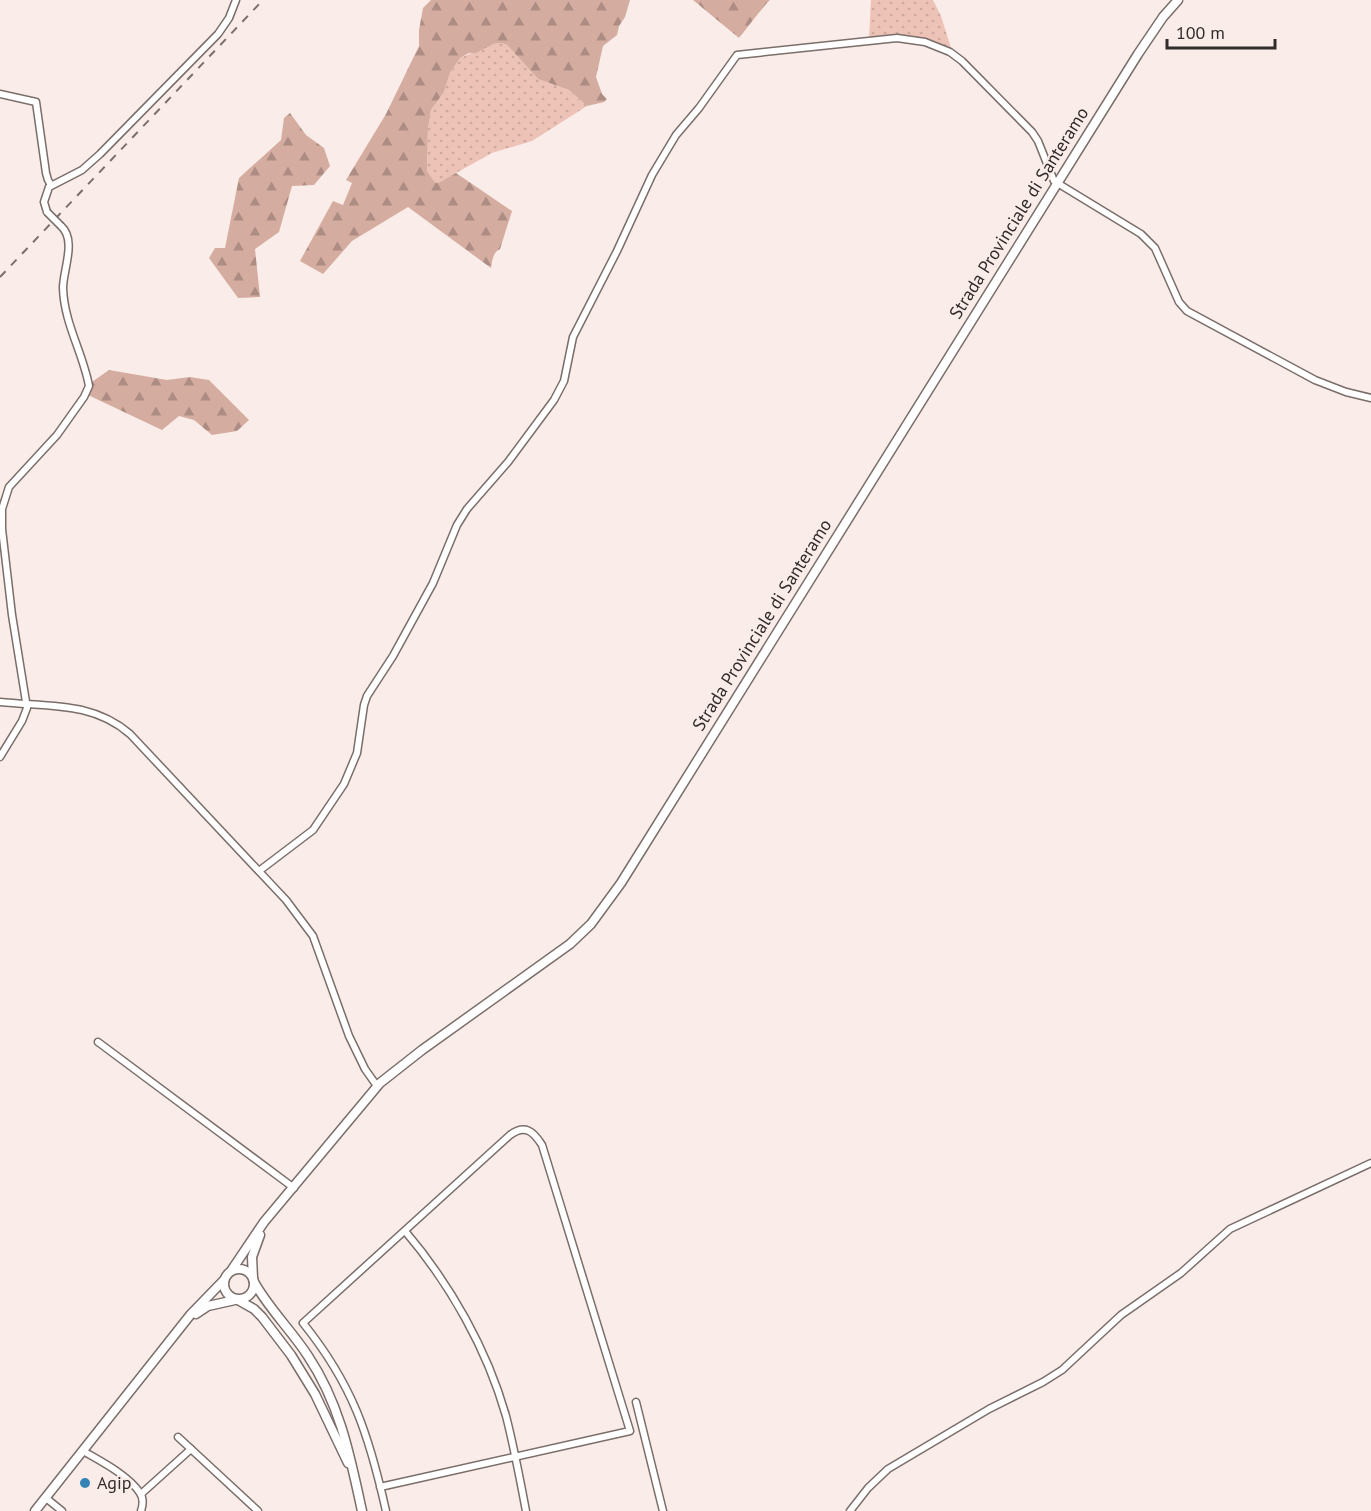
<svg xmlns="http://www.w3.org/2000/svg" width="1371" height="1511" font-family="'PT Sans',sans-serif">
  <style>
    .grass { fill: url(#grass-dots) }
    .forest { fill: url(#forest-firs) }
    .lines { fill: none; stroke-linecap: round; stroke-linejoin: round }
    .street-casing { stroke: #7a6e6a; stroke-width: 9 }
    .secondary-casing { stroke: #7a6e6a; stroke-width: 11 }
    .street { stroke: #fff; stroke-width: 6 }
    .secondary { stroke: #fff; stroke-width: 8 }
    .rail { stroke: #79706e; stroke-width: 2; stroke-dasharray: 8 8; stroke-linecap: butt }
    .street-bridge-casing { stroke: #7a6e6a; stroke-width: 9; stroke-linecap: butt }
    .street-bridge { stroke: #fff; stroke-width: 6 }
    .poi-dot { fill: #3483b5; stroke: #faece8; stroke-width: 2 }
    .labels { text-anchor: middle; stroke-width: 4.5; stroke-linejoin: round; paint-order: stroke }
    .street-label { font-size: 18px; fill: #312c2b; stroke: #faece8 }
    .poi-label { font-size: 18px; fill: #312c2b; stroke: #faece8; text-anchor: start }
  </style>
  <defs>
    <pattern id="grass-dots" width="8" height="8" patternUnits="userSpaceOnUse" patternTransform="scale(1.5)"><rect width="8" height="8" fill="#eec3b7"/><path d="M2 2h.1M6 6h.1" fill="none" stroke="#cda89e" stroke-width="1.8" stroke-linecap="round"/></pattern>
    <pattern id="forest-firs" width="22" height="20" patternUnits="userSpaceOnUse" patternTransform="scale(1.5)"><rect width="22" height="20" fill="#d5aca0"/><path d="M5 1l3.5 6h-7zM16 11l3.5 6h-7z" fill="#ad8c83"/></pattern>
  </defs>
  <rect width="100%" height="100%" fill="#faece8"/>
  <g class="grass">
    <path d="M871 0H933L941 16 951 48 929 40 906 35 869 38Z"/>
    <path d="M502 43 507 45 538 79 569 90 587 106 532 141 492 153 440 182 434 183 427 171 428 129 431 110 444 92 450 73 460 58 493 44Z"/>
  </g>
  <g class="forest">
    <path d="M431 0H630L625 17 619 26 617 35 603 46 596 77 602 94 607 99 604 102 587 106 569 90 538 79 507 45 502 43 493 44 476 53H469L460 58 450 73 444 92 431 110 428 129 427 171 435 183 440 182 456 173 512 211 500 249C493 252 492 261 491 268L408 207 352 241 323 274 300 261 333 201 343 205 352 183 346 180 386 114 419 46V30L423 8Z"/>
    <path d="M693 0H770C765 4 745 31 739 38Z"/>
    <path d="M290 113 306 135 324 148 330 166 314 185 292 186 279 232 255 249 260 297 238 298 209 258 215 248H225L239 178 281 140 284 118Z"/>
    <path d="M109 370 167 380 190 377 209 380 249 420 237 431 212 435 194 420 179 416 162 430 88 395 89 384Z"/>
  </g>
  <g class="lines">
    <defs>
      <g id="street">
        <path d="M0 94 36 102 46 173 48 180 51 185"/>
        <path d="M47 212 44 202 49 187 82 170 100 154 218 34 229 18 236 0"/>
        <path d="M0 702C47 707 92 701 130 734L286 900 313 936 349 1036 365 1069 377 1086"/>
        <path d="M0 757 22 721 27 708 12 615 2 529V509L9 487 57 435 84 397 89 386C83 353 64 323 63 288 63 270 77 240 61 226"/>
        <path d="M259 871 313 830 344 784 357 753 364 705 367 696 393 656 433 583 457 525 467 509 508 462 554 400 564 381 573 337 617 251 652 175 676 135 699 108 737 55 897 38 925 42 950 52 962 61 1032 132 1038 141 1054 181 1141 234 1155 248 1179 302 1187 311 1315 380 1346 392 1371 398"/>
        <path d="M98 1042 294 1188"/>
        <path d="M405 1231C450 1284 487 1349 506 1416 514 1447 520 1479 526 1511"/>
        <path d="M636 1402 663 1511"/>
        <path d="M178 1437 258 1511"/>
        <path d="M83 1451C102 1462 128 1475 140 1493 144 1499 143 1505 141 1511"/>
        <path d="M380 1487 630 1431 542 1145C533 1131 525 1124 510 1135L303 1323C353 1385 369 1435 386 1511"/>
        <path d="M141 1494 191 1449"/>
        <path d="M46 1498 62 1511"/>
        <path d="M850 1511 868 1488 888 1469 989 1409 1043 1382 1062 1370 1121 1315 1181 1273 1230 1229 1371 1163"/>
      </g>
      <g id="secondary">
        <circle cx="239" cy="1284" r="15"/>
        <path d="M231 1271 264 1222 380 1083 422 1050 570 944 591 924 621 883 1138 54 1163 17 1178 0"/>
        <path d="M253 1278 252 1257 260 1235"/>
        <path d="M254 1282C269 1309 292 1331 308 1356 340 1404 350 1456 362 1511"/>
        <path d="M238 1300 254 1309 262 1317 291 1355 315 1394 348 1463"/>
        <path d="M196 1314 208 1306 235 1300"/>
        <path d="M35 1511 191 1314 224 1280"/>
      </g>
    </defs>
    <use href="#street" class="street-casing"/>
    <use href="#secondary" class="secondary-casing"/>
    <use href="#street" class="street"/>
    <use href="#secondary" class="secondary"/>
    <path class="rail" d="M0 277 263 0"/>
    <defs>
      <path id="street-bridge" d="M47 212 61 226"/>
    </defs>
    <use href="#street-bridge" class="street-bridge-casing"/>
    <use href="#street-bridge" class="street-bridge"/>
  </g>
  <circle class="poi-dot" cx="85" cy="1483" r="6"/>
  <g class="labels">
    <g class="street-label">
      <text transform="translate(1019 213) rotate(-58)" y="6">Strada Provinciale di Santeramo</text>
      <text transform="translate(762 625) rotate(-58)" y="6">Strada Provinciale di Santeramo</text>
    </g>
    <g class="poi-label">
      <text x="97" y="1489">Agip</text>
    </g>
  </g>
  <path d="M1167 39v9h108v-9" fill="none" stroke="#312c2b" stroke-width="3"/>
  <text x="1176" y="39" font-size="18" fill="#312c2b" stroke="#faece8" stroke-width="4.5" paint-order="stroke">100 m</text>
</svg>
